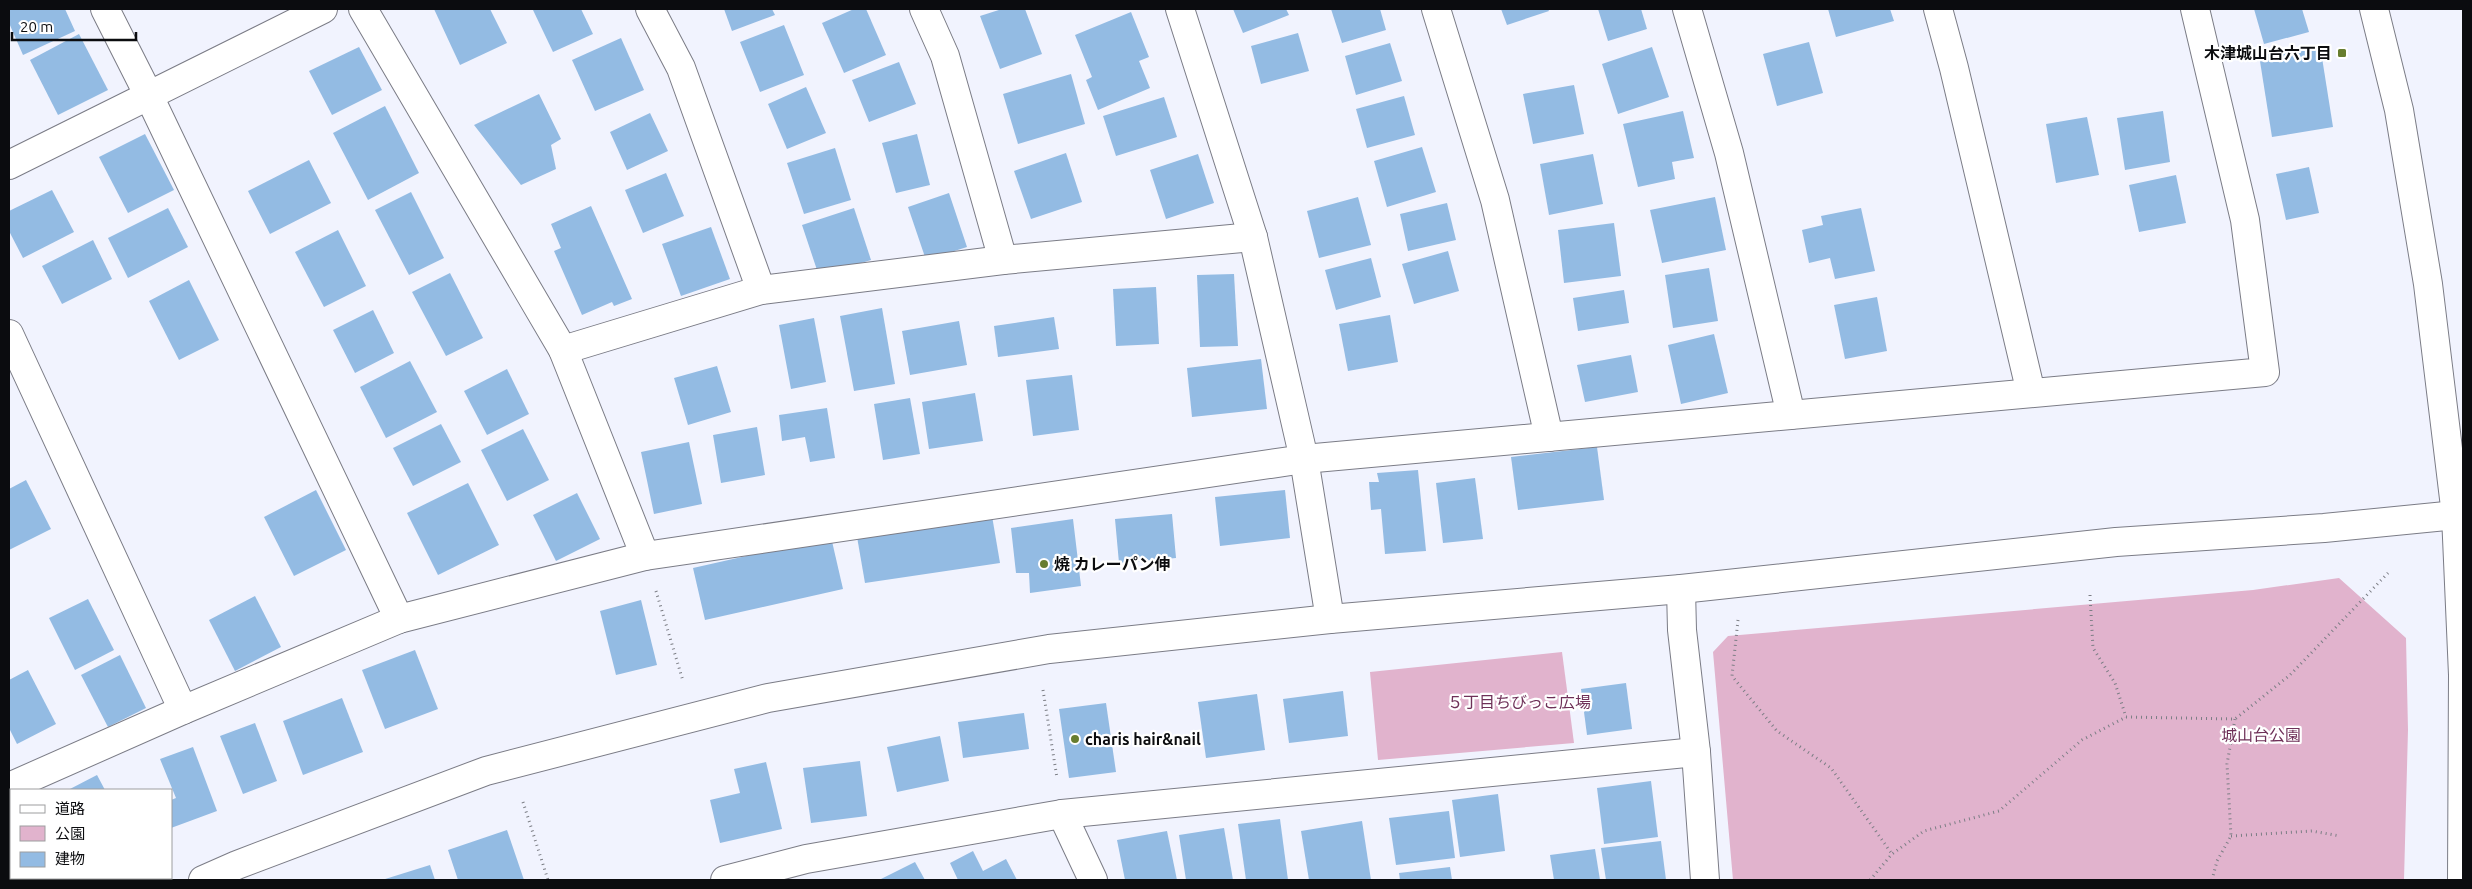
<svg xmlns="http://www.w3.org/2000/svg" width="2472" height="889" font-family="Ubuntu,'Noto Sans JP',sans-serif">
  <style>
    .green { fill: #e1b3cd }
    .building { fill: #93bbe3 }
    .lines { fill: none; stroke-linecap: round; stroke-linejoin: round }
    .minor-casing { stroke: #7b7c86; stroke-width: 30 }
    .path { stroke: #7c7e85; stroke-width: 3; stroke-dasharray: 1 4; stroke-linecap: butt }
    .minor { stroke: #fff; stroke-width: 28 }
    .poi-dot { fill: #677d2f; stroke: #fff; stroke-width: 2 }
    .labels { text-anchor: middle; stroke-width: 4.5; stroke-linejoin: round; paint-order: stroke }
    .poi-label { font-size: 16px; font-weight: bold; fill: #0b0c0f; stroke: #fff; text-anchor: start }
    .park-label { font-size: 16px; fill: #6e3058; stroke: #fff }
  </style>
  <rect width="100%" height="100%" fill="#f1f3fe"/>
  <g class="green">
    <path d="M2339 578 2406 638 2408 730 2404 880H1733L1713 652 1728 636 2253 590Z"/>
    <path d="M1562 652 1574 743 1378 760 1370 672Z"/>
  </g>
  <g class="building">
    <path d="M9 9H65L75 31 23 55 9 23Z"/>
    <path d="M434 9H490L507 43 460 65Z"/>
    <path d="M536 9H581L593 34 553 52 533 10Z"/>
    <path d="M724 9H772L775 15 732 31Z"/>
    <path d="M854 9H866L886 55 844 73 822 23Z"/>
    <path d="M1002 9H1025L1042 54 1000 69 980 16Z"/>
    <path d="M1233 9H1286L1289 15 1243 33Z"/>
    <path d="M1331 9H1380L1386 30 1342 43Z"/>
    <path d="M1501 9H1548L1549 11 1507 25Z"/>
    <path d="M1598 9H1641L1647 29 1608 41Z"/>
    <path d="M1828 9H1890L1894 21 1836 37Z"/>
    <path d="M2254 9H2302L2309 32 2264 44Z"/>
    <path d="M1131 12 1149 57 1139 61 1150 88 1098 110 1086 80 1092 77 1075 35Z"/>
    <path d="M784 25 804 75 760 92 740 42Z"/>
    <path d="M1298 33 1309 71 1261 84 1251 46Z"/>
    <path d="M79 34 108 90 58 115 30 60Z"/>
    <path d="M621 38 644 90 595 111 572 60Z"/>
    <path d="M1809 42 1823 93 1777 106 1763 54Z"/>
    <path d="M1390 43 1402 81 1356 95 1345 56Z"/>
    <path d="M2320 45 2333 127 2272 137 2259 55Z"/>
    <path d="M359 47 382 90 332 115 309 71Z"/>
    <path d="M1652 47 1669 97 1618 114 1602 64Z"/>
    <path d="M899 62 916 104 869 122 852 80Z"/>
    <path d="M1071 74 1085 124 1018 144 1003 94Z"/>
    <path d="M1574 85 1584 134 1533 144 1523 94Z"/>
    <path d="M806 87 826 133 787 149 768 104Z"/>
    <path d="M539 94 561 139 551 145 556 169 521 185 474 125Z"/>
    <path d="M1404 96 1415 135 1367 148 1356 109Z"/>
    <path d="M1164 97 1177 137 1116 156 1103 116Z"/>
    <path d="M385 106 419 173 368 200 333 133Z"/>
    <path d="M1683 111 1694 158 1672 162 1675 179 1638 187 1623 124Z"/>
    <path d="M2163 111 2170 162 2125 170 2117 118Z"/>
    <path d="M650 113 668 151 627 170 610 132Z"/>
    <path d="M2087 117 2099 175 2056 183 2046 124Z"/>
    <path d="M145 134 174 190 128 213 99 157Z"/>
    <path d="M917 134 930 185 896 193 882 143Z"/>
    <path d="M1422 147 1436 192 1387 207 1374 161Z"/>
    <path d="M835 148 851 200 804 214 787 163Z"/>
    <path d="M1066 153 1082 202 1031 219 1014 171Z"/>
    <path d="M1198 154 1214 203 1166 219 1150 170Z"/>
    <path d="M1593 154 1603 204 1549 215 1540 164Z"/>
    <path d="M309 160 331 203 270 234 248 191Z"/>
    <path d="M2309 167 2319 213 2286 220 2276 174Z"/>
    <path d="M666 173 684 216 643 233 625 190Z"/>
    <path d="M2176 175 2186 223 2139 232 2129 185Z"/>
    <path d="M52 190 74 232 23 258 9 231V211Z"/>
    <path d="M411 192 444 258 409 275 375 210Z"/>
    <path d="M949 193 967 247 926 260 908 207Z"/>
    <path d="M1358 197 1371 245 1319 258 1307 211Z"/>
    <path d="M1715 197 1726 250 1662 263 1650 210Z"/>
    <path d="M1447 203 1456 240 1408 251 1400 214Z"/>
    <path d="M591 206 632 299 614 306 612 302 582 315 554 251 561 248 551 224Z"/>
    <path d="M168 208 188 247 128 278 108 238Z"/>
    <path d="M854 208 871 260 819 276 802 225Z"/>
    <path d="M1861 208 1875 271 1835 279 1830 258 1809 263 1802 230 1823 225 1821 216Z"/>
    <path d="M1614 223 1621 276 1564 283 1558 230Z"/>
    <path d="M711 227 730 279 681 296 662 244Z"/>
    <path d="M338 230 366 286 324 307 295 252Z"/>
    <path d="M93 240 112 279 62 304 42 266Z"/>
    <path d="M1448 251 1459 291 1414 304 1402 264Z"/>
    <path d="M1371 258 1381 297 1336 310 1325 270Z"/>
    <path d="M1709 268 1718 321 1673 328 1665 275Z"/>
    <path d="M450 273 483 338 446 356 412 292Z"/>
    <path d="M1234 274 1238 346 1200 347 1197 275Z"/>
    <path d="M189 280 219 340 179 360 149 301Z"/>
    <path d="M1156 287 1159 344 1116 346 1113 289Z"/>
    <path d="M1624 290 1629 323 1578 331 1573 298Z"/>
    <path d="M1877 297 1887 351 1845 359 1834 305Z"/>
    <path d="M882 308 895 384 854 391 840 316Z"/>
    <path d="M373 310 394 353 355 373 333 330Z"/>
    <path d="M1390 315 1398 362 1348 371 1339 324Z"/>
    <path d="M1054 317 1059 349 998 357 994 326Z"/>
    <path d="M814 318 826 382 791 389 779 325Z"/>
    <path d="M959 321 967 365 910 375 902 331Z"/>
    <path d="M1714 334 1728 393 1681 404 1668 345Z"/>
    <path d="M1631 355 1638 392 1585 402 1577 365Z"/>
    <path d="M1261 359 1267 409 1192 417 1187 368Z"/>
    <path d="M410 361 437 412 386 438 360 387Z"/>
    <path d="M717 366 731 412 688 425 674 378Z"/>
    <path d="M507 369 529 414 487 435 464 391Z"/>
    <path d="M1072 375 1079 430 1033 436 1026 380Z"/>
    <path d="M975 393 983 441 929 449 922 402Z"/>
    <path d="M910 398 920 454 883 460 874 404Z"/>
    <path d="M827 408 835 458 810 462 805 437 782 441 779 415Z"/>
    <path d="M441 424 461 462 413 486 393 448Z"/>
    <path d="M757 427 765 475 721 483 713 435Z"/>
    <path d="M523 429 549 480 507 501 481 450Z"/>
    <path d="M689 442 702 504 654 514 641 452Z"/>
    <path d="M1597 447 1604 500 1518 510 1511 457Z"/>
    <path d="M1418 470 1426 551 1385 554 1381 509 1371 510 1369 482H1379L1377 473Z"/>
    <path d="M1475 478 1483 539 1443 543 1436 483Z"/>
    <path d="M26 480 51 529 9 550V489Z"/>
    <path d="M468 483 499 545 438 575 407 513Z"/>
    <path d="M316 490 346 550 294 576 264 517Z"/>
    <path d="M1285 490 1290 538 1220 546 1215 497Z"/>
    <path d="M577 493 600 539 556 561 533 515Z"/>
    <path d="M991 510 1000 563 865 583 856 531Z"/>
    <path d="M1172 514 1176 558 1119 563 1115 519Z"/>
    <path d="M1073 519 1081 586 1030 593 1029 573H1016L1011 528Z"/>
    <path d="M831 537 843 589 705 620 693 568Z"/>
    <path d="M255 596 281 647 235 671 209 620Z"/>
    <path d="M88 599 114 650 75 670 49 618Z"/>
    <path d="M641 600 657 665 616 675 600 611Z"/>
    <path d="M415 650 438 709 385 729 362 670Z"/>
    <path d="M120 655 146 708 108 727 81 675Z"/>
    <path d="M28 670 56 724 17 744 9 728V680Z"/>
    <path d="M1626 683 1632 729 1587 735 1581 689Z"/>
    <path d="M1343 691 1348 736 1289 743 1283 699Z"/>
    <path d="M1257 694 1265 750 1206 758 1198 702Z"/>
    <path d="M342 698 363 752 303 775 283 721Z"/>
    <path d="M1106 703 1116 772 1069 778 1059 709Z"/>
    <path d="M1024 713 1029 749 963 758 958 722Z"/>
    <path d="M255 723 277 781 243 794 220 736Z"/>
    <path d="M940 736 949 781 897 792 887 747Z"/>
    <path d="M193 747 217 811 171 828V800L176 798 160 759Z"/>
    <path d="M860 761 867 816 811 823 803 768Z"/>
    <path d="M766 762 782 829 720 843 710 800 740 793 734 769Z"/>
    <path d="M97 775 105 790H68Z"/>
    <path d="M1651 781 1658 837 1604 844 1597 788Z"/>
    <path d="M1498 794 1505 851 1460 857 1452 800Z"/>
    <path d="M1449 811 1455 858 1396 865 1389 818Z"/>
    <path d="M1280 819 1288 880H1246L1238 824Z"/>
    <path d="M1362 821 1371 880H1309L1301 831Z"/>
    <path d="M1224 828 1233 880H1186L1179 835Z"/>
    <path d="M507 830 524 880H458L448 850Z"/>
    <path d="M1167 831 1177 880H1125L1117 840Z"/>
    <path d="M1661 841 1666 880H1606L1601 848Z"/>
    <path d="M1595 849 1600 880H1554L1550 855Z"/>
    <path d="M973 851 983 871 1006 859 1017 880H958L950 863Z"/>
    <path d="M915 862 925 880H879Z"/>
    <path d="M430 865 435 880H382Z"/>
    <path d="M1450 867 1452 880H1400L1399 873Z"/>
  </g>
  <g class="lines">
    <defs>
      <g id="minor">
        <path d="M105 9 149 96 399 619"/>
        <path d="M363 9 563 350 645 556"/>
        <path d="M650 9 681 68 761 290"/>
        <path d="M924 9 945 56 1003 260"/>
        <path d="M1180 9 1253 237 1304 459 1330 619"/>
        <path d="M1436 9 1495 200 1549 437"/>
        <path d="M1687 9 1729 153 1791 415"/>
        <path d="M1938 9 1954 68 2031 393"/>
        <path d="M2374 9 2399 110 2428 284 2456 515 2463 675 2462 880"/>
        <path d="M9 165 323 9"/>
        <path d="M9 334 183 710"/>
        <path d="M563 350 761 290 1003 260 1253 237"/>
        <path d="M1681 589 1682 630 1696 752 1705 880"/>
        <path d="M9 787 183 710 399 619 645 556 1304 459 2265 372 2245 220 2195 9"/>
        <path d="M1062 814 1093 880"/>
        <path d="M203 880 237 865 486 771 768 698 1049 649 1330 619 1681 589 2116 542 2324 528 2456 515"/>
        <path d="M725 880 806 859 1062 814 1696 752"/>
      </g>
    </defs>
    <use href="#minor" class="minor-casing"/>
    <g class="path">
      <path d="M656 591 683 681"/>
      <path d="M2090 595 2093 648 2115 683 2126 717"/>
      <path d="M1738 620 1732 676 1777 731 1831 768 1892 854"/>
      <path d="M1043 690 1057 778"/>
      <path d="M523 802 548 880"/>
      <path d="M2231 836 2312 831 2340 836"/>
      <path d="M1870 880 1892 854 1924 831 1999 811 2082 740 2126 717 2235 719 2290 675 2388 573"/>
      <path d="M2212 880 2217 861 2231 836 2227 764 2235 719"/>
    </g>
    <use href="#minor" class="minor"/>
  </g>
  <g class="poi-dot">
    <rect x="2337" y="48" width="10" height="10" rx="2.5"/>
    <circle cx="1044" cy="564" r="5"/>
    <circle cx="1075" cy="739" r="5"/>
  </g>
  <g class="labels">
    <g class="poi-label">
      <text x="2332" y="59" text-anchor="end">木津城山台六丁目</text>
      <text x="1054" y="570">焼 カレーパン伸</text>
      <text x="1085" y="745">charis hair&amp;nail</text>
    </g>
    <g class="park-label">
      <text x="1519" y="708">５丁目ちびっこ広場</text>
      <text x="2261" y="741">城山台公園</text>
    </g>
  </g>
  <rect width="2472" height="889" fill="none" stroke="#0b0c0f" stroke-width="20"/>
  <rect x="10" y="789" width="162" height="90" fill="#ffffff" stroke="#9d9e9f"/>
  <rect x="20" y="805" width="25" height="8" fill="#ffffff" stroke="#9d9e9f"/>
  <text x="55" y="814" font-size="15" fill="#0b0c0f">道路</text>
  <rect x="20" y="826" width="25" height="15" fill="#e1b3cd" stroke="#9d9e9f"/>
  <text x="55" y="839" font-size="15" fill="#0b0c0f">公園</text>
  <rect x="20" y="852" width="25" height="15" fill="#93bbe3" stroke="#9d9e9f"/>
  <text x="55" y="864" font-size="15" fill="#0b0c0f">建物</text>
  <path d="M12 32v8h124v-8" fill="none" stroke="#0b0c0f" stroke-width="2.5"/>
  <text x="20" y="32" font-size="15" fill="#0b0c0f" stroke="#ffffff" stroke-width="4" paint-order="stroke">20 m</text>
</svg>
